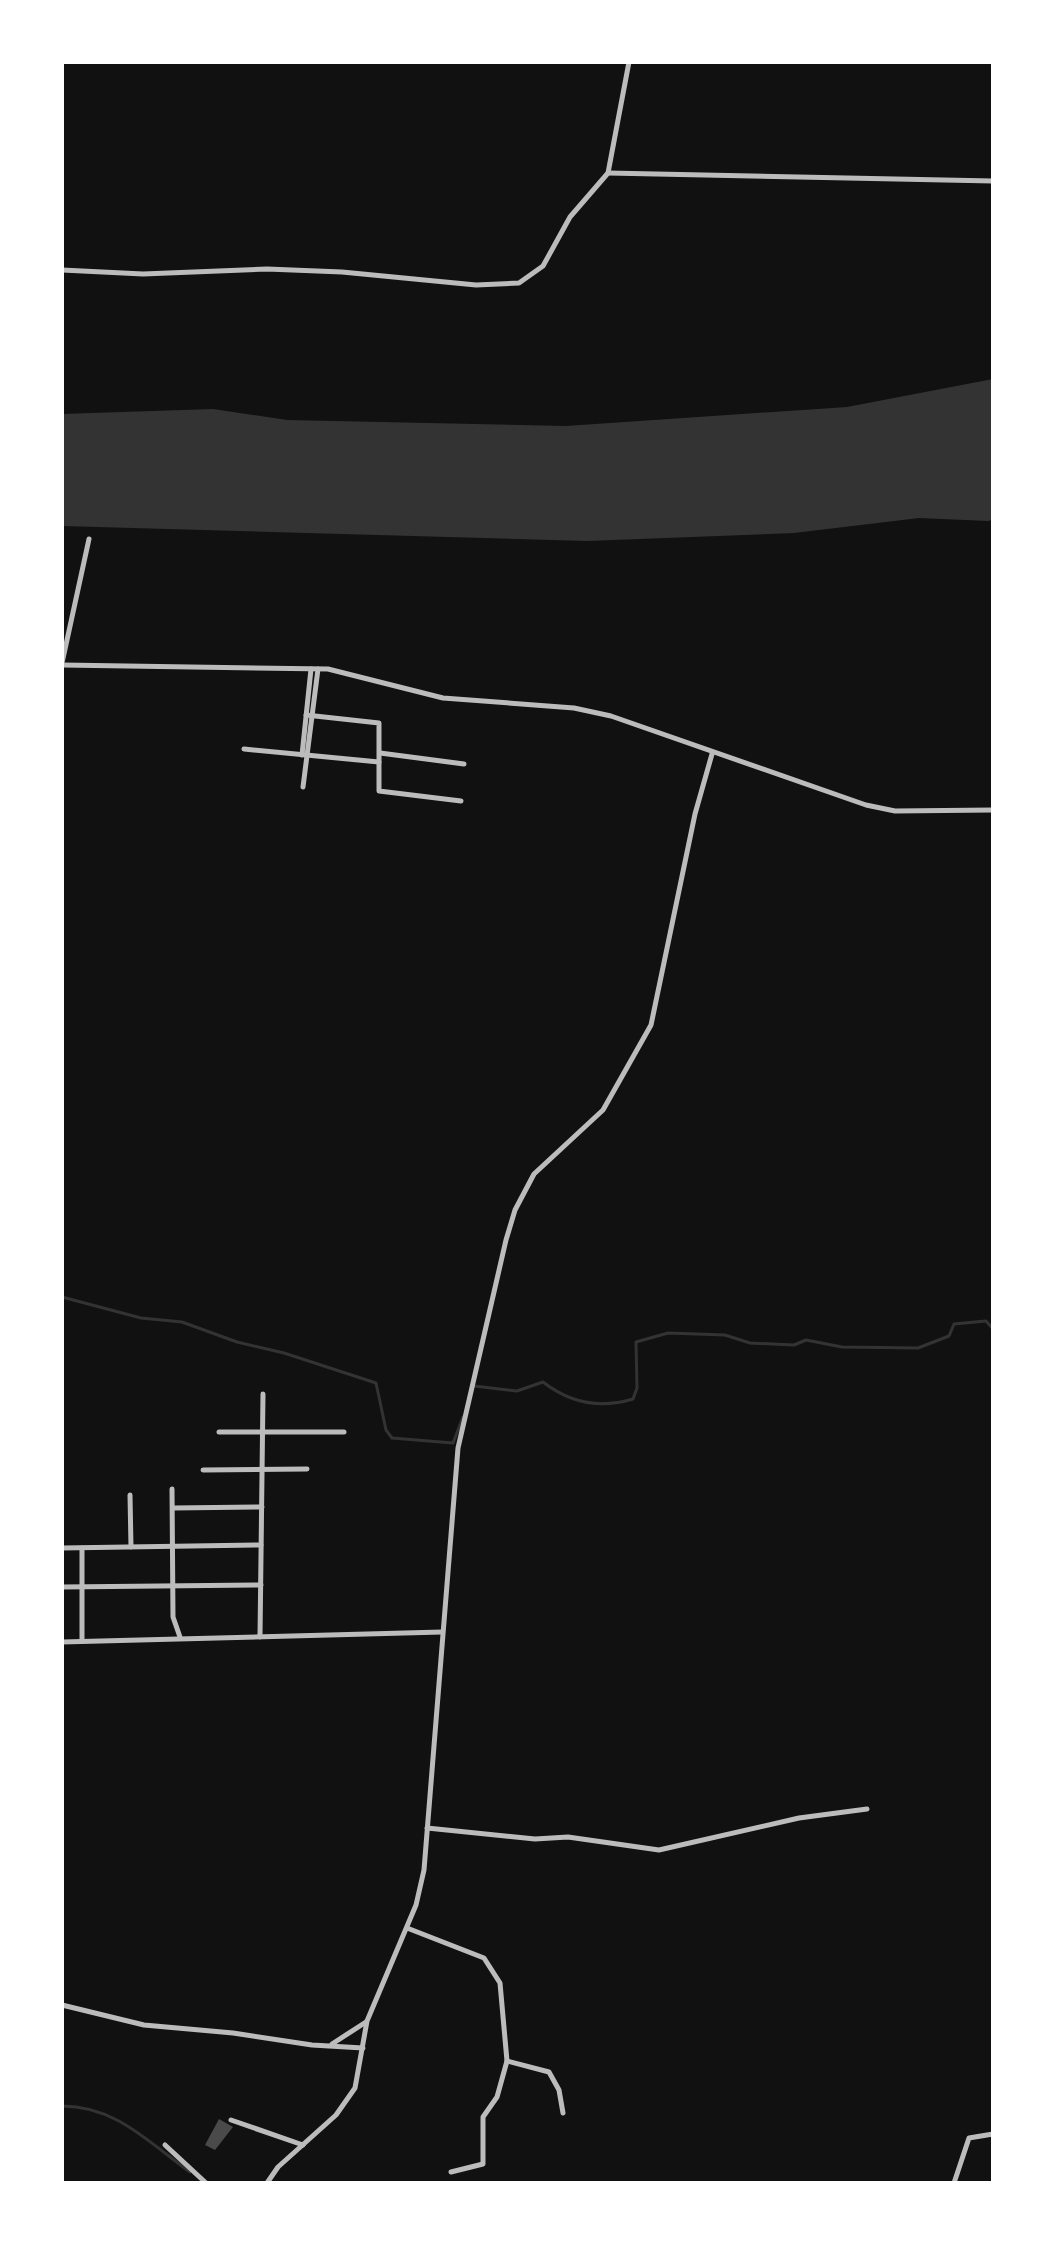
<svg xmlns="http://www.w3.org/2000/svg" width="1055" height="2245" font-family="Rubik,sans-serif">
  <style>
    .water { fill: #333 }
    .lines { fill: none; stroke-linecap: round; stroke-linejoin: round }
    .stream { stroke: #333; stroke-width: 3 }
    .building { fill: #4a4a4a }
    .minor { stroke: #bcbcbc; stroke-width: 5 }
  </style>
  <rect width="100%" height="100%" fill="#111"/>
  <path class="water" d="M993 379V520L988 521 919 518 794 533 587 541 62 526V414L213 409 287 420 566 426 847 407Z"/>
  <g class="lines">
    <g class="stream">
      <path d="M62 1297 141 1318 182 1322 237 1342 284 1353 376 1383 386 1430 392 1438 453 1443 463 1417"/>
      <path d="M474 1386 517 1391 543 1382C570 1403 600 1409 633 1399L637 1388 636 1342 668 1333 725 1335 750 1343 794 1345 806 1340 842 1347 918 1348 949 1336 954 1324 986 1321 993 1329"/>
      <path d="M62 2106C116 2106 149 2143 190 2172"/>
    </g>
  </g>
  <path class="building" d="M219 2119 233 2127 215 2150 205 2145Z"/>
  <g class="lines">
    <g class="minor">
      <path d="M608 173 993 181"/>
      <path d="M62 270 143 274 267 269 342 272 476 285 519 283 543 266 570 217 608 173 629 62"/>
      <path d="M62 663 89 539"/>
      <path d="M62 665 328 669 443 698 574 708 611 716 866 805 895 811 993 810"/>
      <path d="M306 715 379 723V791L461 801"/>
      <path d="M244 749 379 762"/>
      <path d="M380 753 464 764"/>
      <path d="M302 755 311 669"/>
      <path d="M303 787 318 669"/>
      <path d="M219 1432H344"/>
      <path d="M203 1470 307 1469"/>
      <path d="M172 1489 173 1617 180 1637"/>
      <path d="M130 1495 131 1547"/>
      <path d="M173 1508 262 1507"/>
      <path d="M62 1548 261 1545"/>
      <path d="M62 1587 261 1585"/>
      <path d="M260 1637 263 1394"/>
      <path d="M82 1641V1548"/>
      <path d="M62 1642 442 1632"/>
      <path d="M427 1828 535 1839 568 1837 659 1850 799 1818 867 1809"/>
      <path d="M407 1928 484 1958 500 1983 507 2061 497 2097 483 2117V2164L451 2172"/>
      <path d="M62 2005 144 2025 233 2033 312 2045 363 2048"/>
      <path d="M332 2044 366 2022"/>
      <path d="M507 2061 549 2072 559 2090 563 2113"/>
      <path d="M231 2120 303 2145"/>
      <path d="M165 2145 206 2183"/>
      <path d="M267 2183 278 2167 336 2115 355 2088 367 2021 416 1905 424 1870 458 1448 506 1240 515 1210 534 1174 603 1110 651 1025 695 814 712 754"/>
      <path d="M954 2183 969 2138 993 2134"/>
    </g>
  </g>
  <rect width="1055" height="2245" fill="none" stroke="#ffffff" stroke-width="128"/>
</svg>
